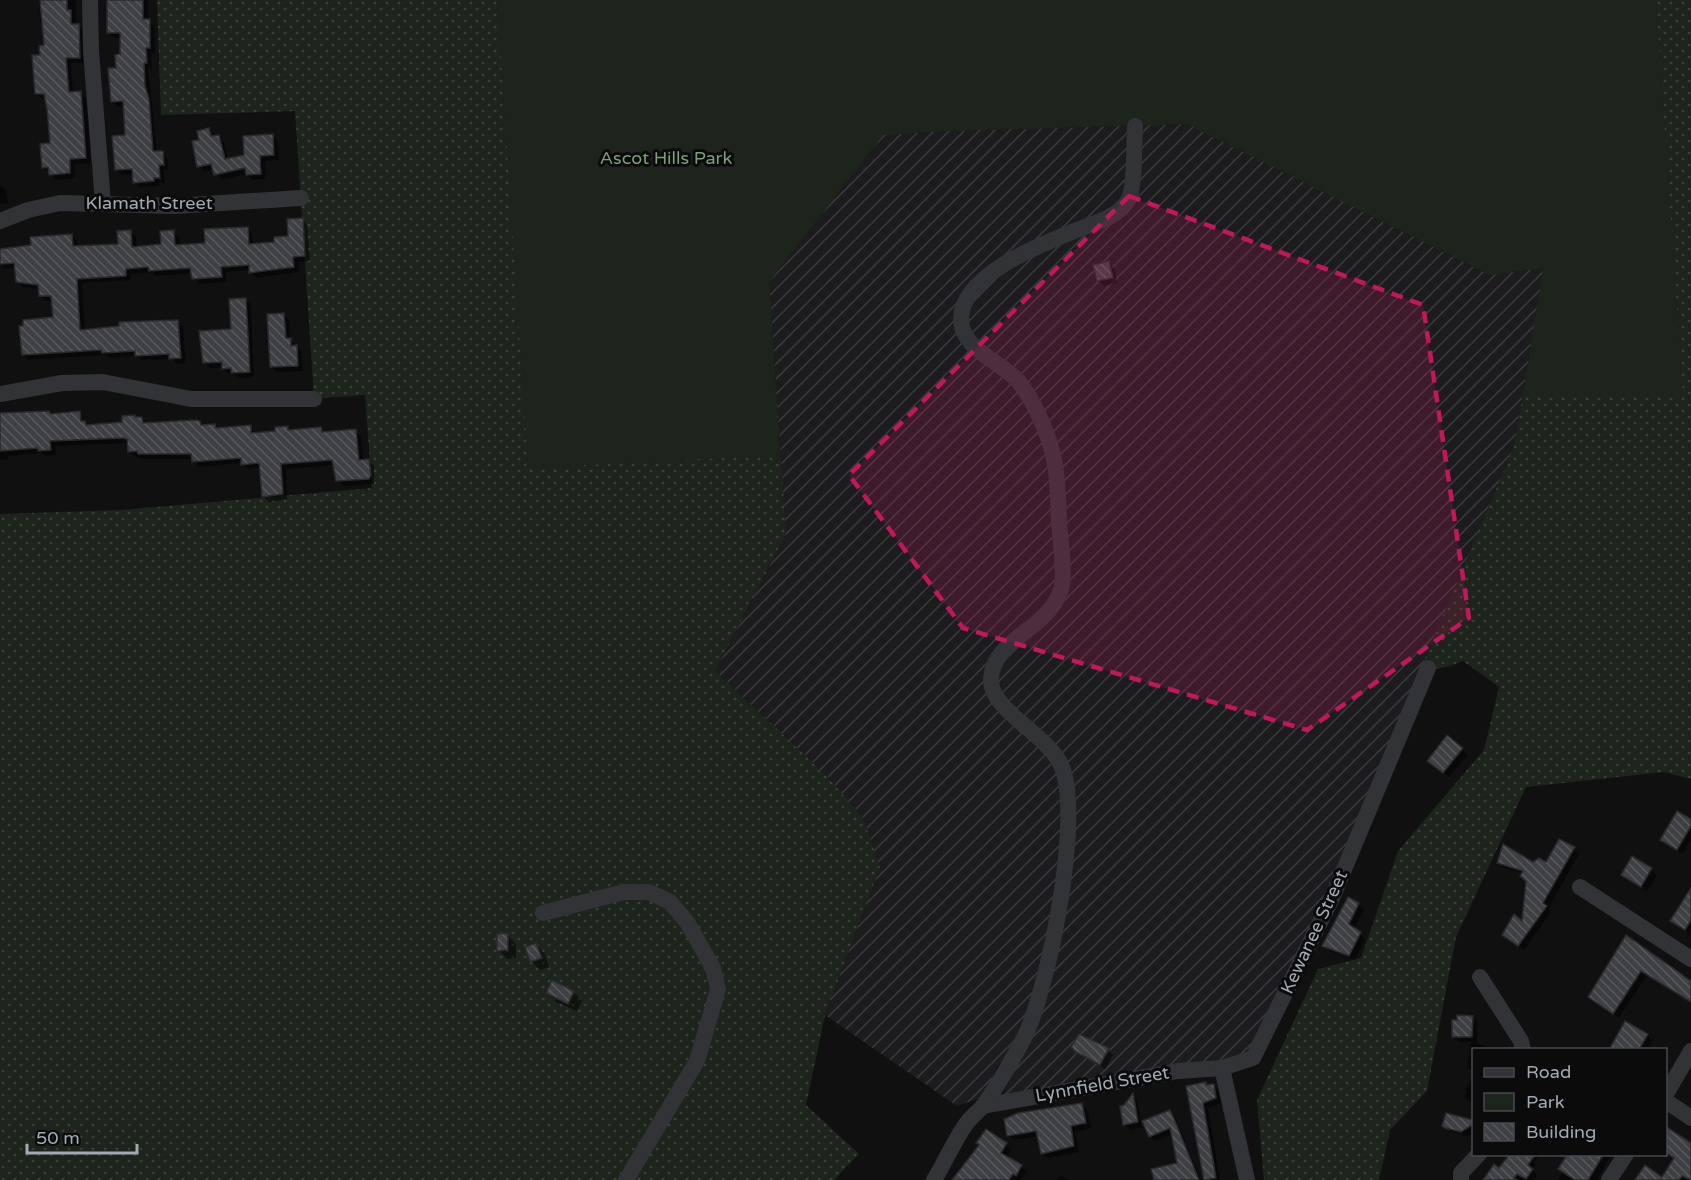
<svg xmlns="http://www.w3.org/2000/svg" width="1691" height="1180" font-family="'Varela Round',sans-serif">
  <style>
    .industrial { fill: url(#industrial-furrows) }
    .grass { fill: url(#grass-dots) }
    .park { fill: #1c241c }
    .shadow { fill: #0007 }
    .building { fill: url(#building-back-hatch); stroke: #2a2a2e; stroke-width: 1.5 }
    .lines { fill: none; stroke-linecap: round; stroke-linejoin: round }
    .minor { stroke: #313336; stroke-width: 16 }
    .marked { fill: #c2185b; fill-opacity: 0.2; stroke: #c2185b; stroke-width: 4.5; stroke-dasharray: 12 8; stroke-linejoin: round }
    .labels { text-anchor: middle; stroke-width: 6; stroke-linejoin: round; paint-order: stroke }
    .park-label { font-size: 18px; fill: #7a9f77; stroke: #0b0b0c }
    .street-label { font-size: 18px; fill: #a1a9b3; stroke: #0b0b0c }
  </style>
  <defs>
    <pattern id="industrial-furrows" width="10" height="10" patternUnits="userSpaceOnUse" patternTransform="scale(1.5)"><rect width="10" height="10" fill="#1c1c1e"/><path d="M-1 1l2-2M0 10L10 0M9 11l2-2" fill="none" stroke="#3a3a3c"/></pattern>
    <pattern id="grass-dots" width="8" height="8" patternUnits="userSpaceOnUse" patternTransform="scale(1.5)"><rect width="8" height="8" fill="#1c241c"/><path d="M2 2h.1M6 6h.1" fill="none" stroke="#3a413b" stroke-width="1.8" stroke-linecap="round"/></pattern>
    <pattern id="building-back-hatch" width="6" height="6" patternUnits="userSpaceOnUse" patternTransform="scale(1.5)"><rect width="6" height="6" fill="#3f4044"/><path d="M-1 5l2 2M0 0l6 6M5-1l2 2" fill="none" stroke="#58595d"/></pattern>
  </defs>
  <rect width="100%" height="100%" fill="#101011"/>
  <path class="industrial" d="M1187 124 1490 275 1544 268 1514 447 1335 876 1246 1056 1005 1095 1003 1093 1014 1070 998 1065 983 1097 957 1106 825 1015 880 867 863 818 827 776 715 671 786 534 769 282 883 135 944 131Z"/>
  <path class="grass" d="M157 0H1691V779L1664 772 1526 787 1456 937 1427 1091 1390 1130 1379 1180H1264L1257 1100 1318 969 1361 958 1398 851 1484 750 1499 687 1463 661C1449 666 1435 674 1423 663L1514 447 1544 268 1490 275 1187 124 944 131 883 135 769 282 786 534 715 671 827 776 863 818 880 867 825 1015 806 1105 859 1154 834 1180H0V514L121 510 372 488 365 395 314 399 295 111 161 115Z"/>
  <path class="park" d="M497 0H1656L1683 394H1523L1543 268 1490 275 1187 124 944 131 883 135 769 282 780 455 528 468Z"/>
  <g class="shadow">
    <path d="M39 0H76V25L84 31V63H71L73 93 81 92 86 98 91 163 74 164 75 178 56 180 44 167 51 144 46 99H42L36 94 45 47V27L40 22Z"/>
    <path d="M109 0H148V20L154 26 155 53H151L152 67 148 68 157 152H162L167 158 168 170H164L165 183H159V186L140 187 135 182 134 174 122 175 116 169 127 136 125 107H117L112 101 122 56V38H114L108 33Z"/>
    <path d="M209 130 224 142 228 160 246 156 272 136 278 141 279 160 265 161 266 179 252 180 247 174 221 180 214 169 204 172 199 166 200 141Z"/>
    <path d="M0 185 6 190 8 203 0 204Z"/>
    <path d="M302 219 307 225 310 261 298 262 299 272 256 278 250 270 226 272V282L199 284 193 273 155 276 152 272 130 274 131 280 82 283 85 331 177 322 183 327 186 363 176 364 172 359 142 360 138 356 109 358 106 355 28 360 23 354 54 319 53 301H46L40 296V289L23 287 17 281 16 268 2 269 0 251 32 247 72 236 77 241 78 247 119 245 131 232 136 237 137 248 163 245 173 232 179 237 180 246 206 244 247 228 252 234 253 245 276 243 290 238Z"/>
    <path d="M1108 263 1114 268 1117 283 1104 286 1098 280Z"/>
    <path d="M246 299 251 305 254 377 238 378 234 373 229 374 223 367 210 368 205 363 232 330Z"/>
    <path d="M284 315 289 320 290 340 302 352 303 371 277 372 272 367Z"/>
    <path d="M79 413 89 426 124 423 142 418 148 424 200 422 203 426 215 425 219 429 250 426 256 434 277 433 287 428 291 431 321 429 326 434 356 431 361 436 363 461H369L374 466V484L344 486 339 481 335 465 286 469 287 499 269 502 263 496 261 468 248 469 242 463 198 467 193 459H145L135 457 129 452 128 443 55 446 56 455 45 456 42 453 8 456V459L0 460V415Z"/>
    <path d="M1447 737 1468 755 1449 777 1435 766Z"/>
    <path d="M1691 820V840L1683 854 1662 840Z"/>
    <path d="M1574 849 1579 854 1548 909 1551 912 1524 950 1504 935 1523 924 1528 882 1523 873 1504 868 1498 862 1547 864Z"/>
    <path d="M1651 869 1657 875 1647 891 1622 875Z"/>
    <path d="M1691 902V935L1672 921Z"/>
    <path d="M1358 904 1364 910 1354 929 1365 939 1355 960 1330 951 1324 945Z"/>
    <path d="M507 935 516 944V958L507 959 499 950Z"/>
    <path d="M1626 938 1691 983V1003L1647 975 1619 1018 1590 997Z"/>
    <path d="M536 944 544 953 549 967 540 970 532 962 527 947Z"/>
    <path d="M574 992 582 1001 577 1011 556 1002 548 993Z"/>
    <path d="M1472 1017 1478 1023 1477 1043 1491 1048 1509 1050H1474V1073L1467 1067 1471 1042H1459L1453 1036Z"/>
    <path d="M1647 1035 1652 1041 1649 1050H1611Z"/>
    <path d="M1108 1049 1113 1055 1105 1069 1075 1050Z"/>
    <path d="M1474 1075V1104L1464 1097 1467 1092 1465 1090Z"/>
    <path d="M1213 1085 1219 1091 1221 1103 1208 1108 1220 1180H1206L1188 1087Z"/>
    <path d="M1133 1095 1137 1100 1142 1127 1130 1130 1125 1124V1106Z"/>
    <path d="M1082 1105 1087 1110 1091 1128 1075 1132 1079 1152 1048 1158 1042 1153 1039 1136 1014 1140 1008 1135Z"/>
    <path d="M1170 1112 1175 1117 1201 1180H1155L1179 1165 1173 1134 1155 1141 1150 1136Z"/>
    <path d="M1447 1115 1474 1121V1132L1467 1137 1450 1131 1444 1125Z"/>
    <path d="M1666 1126 1691 1145V1180H1637L1662 1179 1675 1159 1666 1153Z"/>
    <path d="M1006 1144 1011 1150 1006 1157 1027 1171 1020 1180H955Z"/>
    <path d="M1511 1154H1540L1534 1162 1536 1164 1532 1170 1537 1175 1534 1180H1485L1500 1170Z"/>
    <path d="M1583 1154H1612L1597 1180H1558L1572 1155 1580 1160Z"/>
    <path d="M1060 1175 1069 1180H1057Z"/>
  </g>
  <g class="building">
    <path d="M40 0H67V10H71V24H79L80 58H66L69 92 81 91 86 158 70 159V173L49 175 48 167 42 168 40 144 50 143 47 109 44 94H35L32 55H40L39 46 44 45Z"/>
    <path d="M107 0H143V19H150V48H146L147 63H144L145 86 149 99 153 151H163L164 165H159L160 178H154V181L133 183 132 169 115 170 112 136 125 135 123 101 111 102 108 68H116L115 55 120 54V33H107Z"/>
    <path d="M209 128 211 136 219 135 225 159 244 155 243 136 273 134 274 155 260 156 261 174 246 175 245 168 214 175 211 164 197 167 192 141 199 140 197 131Z"/>
    <path d="M303 218 305 256 293 257 294 267 249 273V265L221 267 222 277 192 279 190 268 149 271 148 267 126 269V276L77 279 80 330 119 326V322L178 320 181 358 169 359V354L135 356V351L102 353 101 350 22 355 19 326H23V320L53 317 51 296H39L38 285 16 282 14 263 0 264V249L31 245 30 237 72 234 73 246 118 244 117 231 131 230 132 247 161 244 160 231 174 230 175 245 205 243 204 229 248 227 249 244 274 242V237L288 236 287 219Z"/>
    <path d="M1109 261 1113 278 1097 281 1093 265Z"/>
    <path d="M246 298 250 372 231 373V368L222 369V362L203 363 199 331 231 329 229 299Z"/>
    <path d="M284 313 286 338H291V346L297 345 298 366 270 367 267 314Z"/>
    <path d="M49 411 50 414 80 411 81 421H85L86 425 122 422V416L135 415V417H142L143 423 196 420 200 421 201 425 215 424 216 428 251 425V433L275 431V427L288 426V430L321 427 322 432 356 429 359 460 369 459 371 475 369 479 336 481 332 460 281 464 283 494 262 497 259 463 241 465V458L192 462 191 454H138L137 451 128 452 127 439 123 438 50 441 51 450 38 451V448L0 451V413Z"/>
    <path d="M1447 735 1463 748 1443 773 1427 761Z"/>
    <path d="M1677 811 1691 819V826L1677 850 1660 840Z"/>
    <path d="M1559 839 1575 847 1543 903 1547 906 1518 946 1502 935 1514 914 1522 921 1526 881 1520 876 1523 871 1497 863 1503 844 1533 862 1539 858 1546 862Z"/>
    <path d="M1632 856 1652 868 1641 887 1621 875Z"/>
    <path d="M1691 888V920L1685 930 1670 921Z"/>
    <path d="M1348 897 1359 903 1349 924 1361 932 1349 956 1322 946Z"/>
    <path d="M508 933V950L497 951V934Z"/>
    <path d="M1626 935 1691 981V1002L1641 971 1613 1014 1588 997Z"/>
    <path d="M536 943 542 958 530 962 525 947Z"/>
    <path d="M552 980 574 991 568 1004 546 993Z"/>
    <path d="M1457 1015 1473 1016 1472 1037H1452V1020H1457Z"/>
    <path d="M1625 1021 1648 1034 1639 1050H1609Z"/>
    <path d="M1079 1034 1109 1048 1100 1065 1074 1051 1071 1047Z"/>
    <path d="M1206 1082V1085L1214 1084 1216 1098 1203 1103 1216 1178 1204 1180 1186 1086Z"/>
    <path d="M1133 1093 1138 1122 1123 1125 1120 1106 1124 1105Z"/>
    <path d="M1082 1103 1086 1123 1071 1126 1074 1146 1041 1154 1036 1131 1007 1136 1004 1119 1018 1113Z"/>
    <path d="M1170 1110 1175 1121 1199 1180H1154L1151 1169 1177 1163 1170 1128 1149 1137 1142 1121Z"/>
    <path d="M1446 1113 1473 1120V1124L1461 1132 1445 1128 1442 1126Z"/>
    <path d="M1665 1126 1691 1143V1180L1682 1176 1679 1180H1635L1645 1165 1662 1177 1674 1158 1665 1152Z"/>
    <path d="M986 1129 1007 1143 1001 1153 1022 1165 1016 1176 1013 1174 1009 1180H952L979 1145 976 1143Z"/>
    <path d="M1509 1155H1535L1528 1165 1533 1169 1526 1179 1517 1174 1514 1178 1517 1180H1483L1494 1164 1499 1168Z"/>
    <path d="M1567 1155H1603L1588 1180H1575L1558 1169Z"/>
  </g>
  <g class="lines">
    <g class="minor">
      <path d="M90 0 91 51 103 203"/>
      <path d="M0 221 28 210 60 203 175 206 301 198"/>
      <path d="M0 394 62 383 103 382 191 399H314"/>
      <path d="M1580 887 1691 959"/>
      <path d="M543 913 624 892H649L670 902 687 922 713 968 718 989 697 1061 626 1180"/>
      <path d="M1480 977 1521 1041 1523 1050"/>
      <path d="M1666 1094 1691 1051"/>
      <path d="M1666 1101 1691 1118"/>
      <path d="M983 1106 1178 1071 1222 1068"/>
      <path d="M934 1180C945 1162 954 1141 966 1124 971 1117 978 1112 983 1106 998 1086 1011 1062 1023 1040 1048 992 1084 814 1061 765 1048 735 989 709 991 679 992 645 1034 632 1051 608 1056 602 1061 592 1062 585 1065 565 1060 542 1059 521 1058 502 1058 482 1055 464 1050 437 1036 404 1019 382 1002 362 960 349 961 318 963 275 1037 246 1072 232 1090 224 1122 218 1130 196 1135 182 1134 143 1135 126"/>
      <path d="M1247 1180 1222 1068 1253 1058 1333 896 1428 668"/>
      <path d="M1461 1180V1173L1479 1154"/>
      <path d="M1609 1180 1626 1154"/>
    </g>
  </g>
  <path class="marked" d="M1129 196 1423 305 1469 618 1307 730 963 628 849 475Z"/>
  <g class="labels">
    <g class="park-label">
      <text x="666" y="164">Ascot Hills Park</text>
    </g>
    <g class="street-label">
      <text x="149" y="209">Klamath Street</text>
      <text transform="translate(1314 932) rotate(-65)" y="6">Kewanee Street</text>
      <text transform="translate(1102 1084) rotate(-10)" y="6">Lynnfield Street</text>
    </g>
  </g>
  <rect x="1472" y="1048" width="195" height="108" fill="#0b0b0c" stroke="#474a4f" stroke-width="1.5"/>
  <rect x="1484" y="1068" width="30" height="9" fill="#313336" stroke="#474a4f" stroke-width="1.5"/>
  <text x="1526" y="1078" font-size="18" fill="#a1a9b3">Road</text>
  <rect x="1484" y="1093" width="30" height="18" fill="#1c241c" stroke="#474a4f" stroke-width="1.5"/>
  <text x="1526" y="1108" font-size="18" fill="#a1a9b3">Park</text>
  <rect x="1484" y="1123" width="30" height="18" fill="url(#building-back-hatch)" stroke="#474a4f" stroke-width="1.5"/>
  <text x="1526" y="1138" font-size="18" fill="#a1a9b3">Building</text>
  <path d="M27 1144v9h110v-9" fill="none" stroke="#a1a9b3" stroke-width="3"/>
  <text x="36" y="1144" font-size="18" fill="#a1a9b3" stroke="#0b0b0c" stroke-width="4.5" paint-order="stroke">50 m</text>
</svg>
